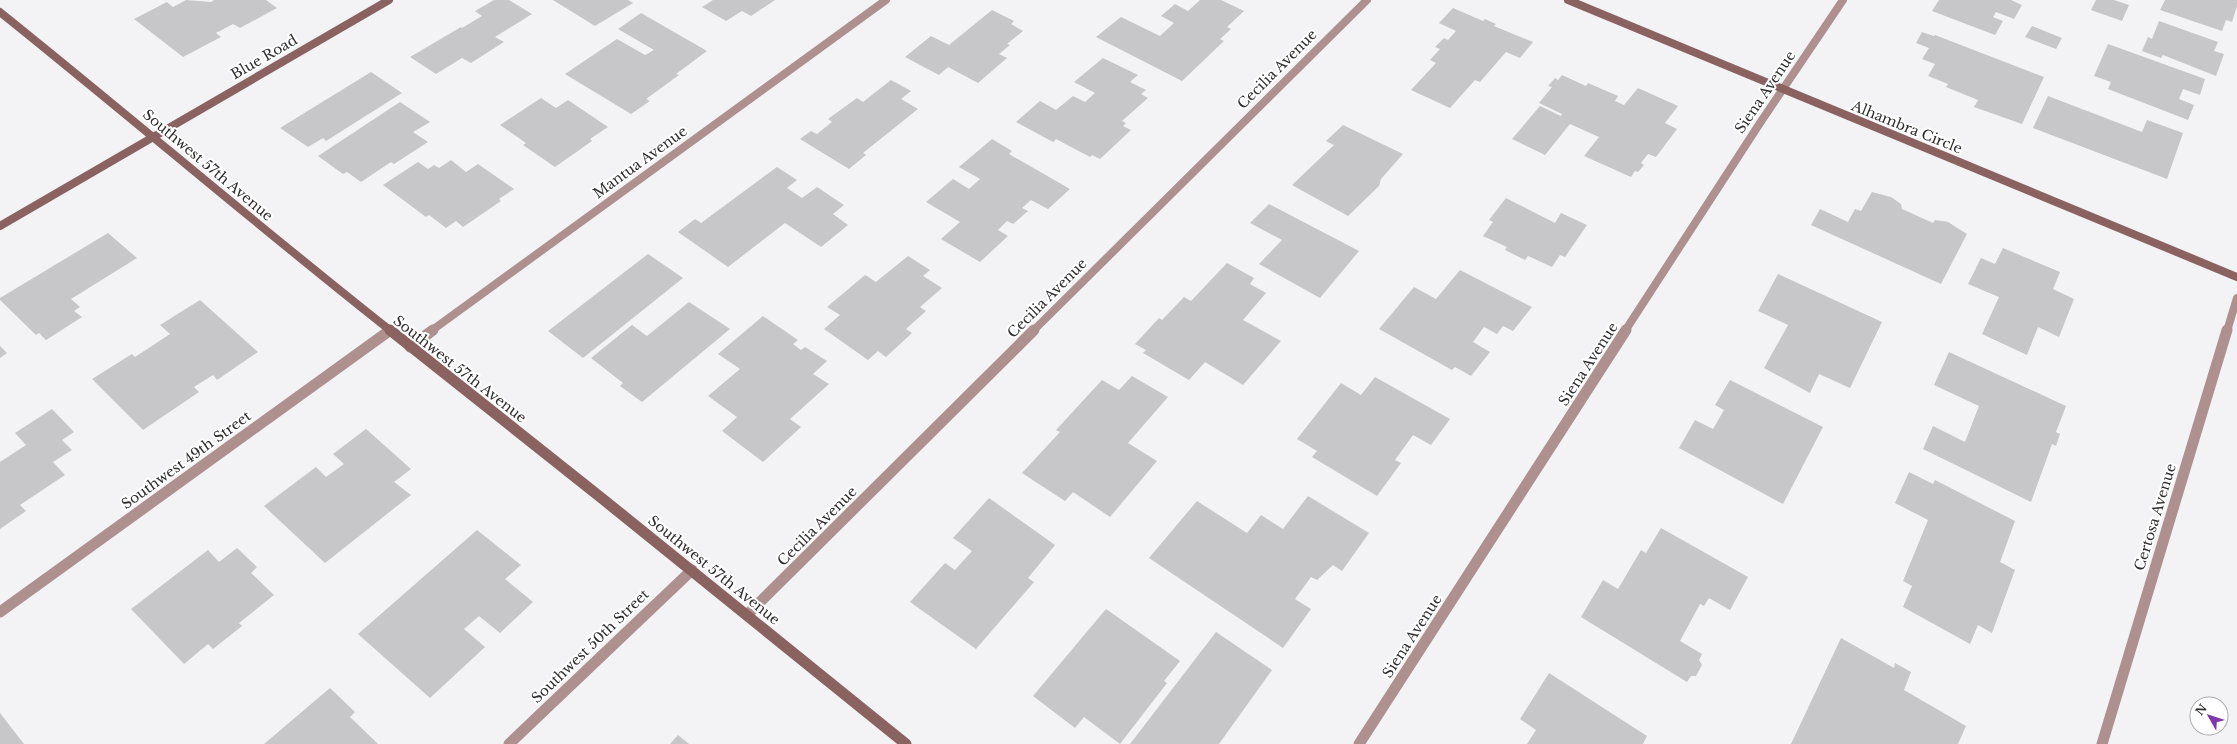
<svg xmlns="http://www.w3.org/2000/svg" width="2237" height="744" font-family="'Libre Baskerville',serif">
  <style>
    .building { fill: #c7c7c9 }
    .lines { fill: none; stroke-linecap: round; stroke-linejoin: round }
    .street-far1 { stroke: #ae918f; stroke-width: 8 }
    .street { stroke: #ae918f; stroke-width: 11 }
    .secondary-far1 { stroke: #8a6360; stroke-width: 8 }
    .secondary { stroke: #8a6360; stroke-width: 11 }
    .labels { text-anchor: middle; stroke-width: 4; stroke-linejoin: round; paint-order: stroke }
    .street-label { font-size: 14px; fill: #2e2e2f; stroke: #fff }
  </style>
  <rect width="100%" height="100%" fill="#f3f3f6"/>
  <g class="building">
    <path d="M186 0 211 2 214 0H266L277 8 240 28 233 24 216 33 221 37 183 57 134 19 167 2 173 7Z"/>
    <path d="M494 0H509L532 14 495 37 504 42 471 63 462 58 436 74 410 57 461 27 462 28 482 16 475 11Z"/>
    <path d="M553 0H628L633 3 595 26Z"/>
    <path d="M713 0H775L751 16 742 11 726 21 702 7Z"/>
    <path d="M1200 0H1221L1244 11 1227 27 1231 29 1220 39 1224 41 1182 81 1096 37 1121 17 1160 36 1174 23 1161 16 1175 4 1188 11Z"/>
    <path d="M1939 0H2011L2022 5 2014 19 1996 12 1993 17 2003 21 1995 35 1932 11Z"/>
    <path d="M2096 0H2114L2129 5 2122 21 2091 10Z"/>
    <path d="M2165 0H2237V6L2232 22 2226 20 2222 31 2160 10Z"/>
    <path d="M1453 8 1483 21 1485 19 1496 24 1494 26 1533 42 1520 58 1506 52 1480 82 1475 80 1450 108 1411 90 1436 63 1430 60 1440 49 1435 47 1444 38 1448 40 1456 31 1439 23Z"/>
    <path d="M992 10 1014 21 1011 24 1023 31 1007 44 1010 45 999 54 1007 58 978 83 948 67 939 75 905 57 931 36 949 45Z"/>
    <path d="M641 13 707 51 676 74 679 75 646 99 650 101 631 114 565 74 617 39 645 55 654 50 618 29Z"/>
    <path d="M2159 21 2218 42 2214 51 2224 54 2216 76 2163 55 2161 58 2142 51 2148 37 2152 39Z"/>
    <path d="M2032 26 2062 38 2056 49 2025 37Z"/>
    <path d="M1922 32 1934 36 1935 35 2044 77 2022 124 1974 107 1978 100 1946 87 1948 84 1928 76 1935 64 1922 59 1929 48 1916 43Z"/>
    <path d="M2108 44 2205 79 2200 95 2183 89 2179 99 2194 105 2188 120 2108 89 2111 82 2094 76Z"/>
    <path d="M1103 58 1138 75 1130 82 1146 90 1141 94 1148 98 1122 121 1126 123 1123 126 1131 130 1100 159 1092 155 1090 157 1056 139 1053 142 1016 122 1040 101 1056 110 1073 96 1085 102 1095 93 1074 82Z"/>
    <path d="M371 72 402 93 326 141 323 138 308 147 280 128Z"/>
    <path d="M1562 75 1586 86 1588 83 1618 96 1615 101 1624 105 1638 88 1678 106 1665 123 1677 129 1656 157 1648 154 1641 163 1644 165 1638 172 1635 171 1631 177 1584 156 1599 137 1570 124 1545 155 1512 139 1540 106 1561 116 1562 114 1539 103 1552 87 1548 86 1555 78 1558 80Z"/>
    <path d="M891 80 911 91 901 99 918 109 863 153 866 155 849 169 800 139 811 131 817 134 832 122 828 119 857 98 863 102Z"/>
    <path d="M2048 96 2142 132 2147 120 2183 133 2167 179 2033 128Z"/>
    <path d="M541 98 556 108 568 100 608 127 590 139 592 141 555 167 523 145 526 143 500 125Z"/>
    <path d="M400 102 430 122 413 132 428 142 394 164 391 162 361 182 347 172 343 174 318 156Z"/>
    <path d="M1343 125 1403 154 1381 179 1379 186 1348 216 1292 185 1334 145 1326 141Z"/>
    <path d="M992 139 1012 151 1009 154 1070 189 1048 209 1031 200 1022 208 1028 211 1013 224 1007 221 998 230 1008 236 980 262 941 239 960 222 926 202 953 179 969 189 980 179 959 167Z"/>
    <path d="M451 160 466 172 478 164 514 189 499 199 501 201 463 227 456 221 446 228 429 215 426 217 383 185 418 162 428 169 434 165 439 168Z"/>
    <path d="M777 167 797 180 787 188 802 198 817 187 844 205 833 214 848 225 821 247 785 223 728 267 678 232 695 219 701 223Z"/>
    <path d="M1872 192 1891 197 1901 204 1902 209 1933 223 1935 220 1948 222 1967 234 1941 284 1811 225 1820 209 1848 222 1855 209 1861 211Z"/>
    <path d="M1506 198 1555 223 1561 213 1587 225 1565 257 1560 255 1552 267 1528 256 1525 260 1505 250 1507 247 1483 236 1493 222 1489 220Z"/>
    <path d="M1269 204 1359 251 1320 298 1259 264 1282 240 1250 223Z"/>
    <path d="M108 233 137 258 71 299 80 307 74 311 82 317 46 340 39 333 36 335 0 300V298Z"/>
    <path d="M2003 248 2060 272 2053 289 2074 299 2059 337 2038 327 2027 355 1982 334 1999 297 1968 284 1981 258 1995 264Z"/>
    <path d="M648 254 683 278 583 358 548 331Z"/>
    <path d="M908 256 930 270 923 276 942 288 920 307 926 311 906 329 912 333 886 357 878 351 868 360 824 329 840 315 827 307 865 275 876 282Z"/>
    <path d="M1227 263 1254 278 1250 284 1266 293 1243 320 1281 341 1243 385 1205 362 1189 380 1143 353 1146 350 1135 344 1159 318 1162 320 1184 297 1191 301Z"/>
    <path d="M1460 270 1532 307 1513 331 1503 326 1497 334 1484 327 1473 342 1490 352 1471 376 1455 367 1452 370 1379 329 1414 287 1436 299Z"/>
    <path d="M1778 274 1882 322 1850 388 1819 374 1810 393 1764 368 1788 325 1758 311Z"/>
    <path d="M200 300 258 352 217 380 213 375 194 387 199 392 143 430 92 379 132 354 135 357 170 334 160 325Z"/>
    <path d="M689 302 730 329 642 402 620 386 623 383 591 358 632 325 647 336Z"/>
    <path d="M763 316 798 340 793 344 801 350 805 347 827 361 813 374 829 384 790 419 801 427 763 462 722 431 737 417 708 396 740 369 718 354Z"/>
    <path d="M0 346 7 353 0 358Z"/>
    <path d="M1949 352 2066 406 2056 432 2060 434 2056 446 2052 444 2031 502 1923 449 1933 426 1965 442 1979 406 1934 385Z"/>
    <path d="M1132 376 1168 397 1128 443 1157 461 1110 517 1073 492 1065 501 1022 473 1060 432 1056 430 1102 380 1119 390Z"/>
    <path d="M1375 377 1450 419 1431 445 1413 435 1395 460 1401 463 1377 496 1312 457 1317 451 1297 439 1341 383 1361 395Z"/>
    <path d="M1730 380 1823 427 1783 504 1679 448 1695 420 1713 429 1724 410 1715 405Z"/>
    <path d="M52 409 74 432 62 440 72 450 53 462 65 475 20 505 26 511 0 529V462L26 445 15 433Z"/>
    <path d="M366 429 411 469 394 482 411 495 325 563 264 506 316 467 326 477 344 464 333 454Z"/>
    <path d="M1909 472 1933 484 1935 480 2015 521 2000 562 2015 570 1992 633 1978 625 1970 644 1903 607 1912 586 1903 581 1928 520 1895 503Z"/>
    <path d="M1308 496 1369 533 1342 571 1333 565 1317 580 1311 577 1295 599 1311 609 1283 648 1149 558 1197 501 1247 533 1261 515 1283 529Z"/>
    <path d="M989 498 1055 545 1028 578 1034 582 976 649 910 602 945 563 955 570 972 551 953 538Z"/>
    <path d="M1661 528 1748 577 1730 610 1709 598 1704 606 1700 604 1680 641 1702 654 1699 660 1702 665 1696 676H1691L1687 682 1581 617 1603 580 1618 589 1641 550 1646 553Z"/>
    <path d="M477 530 521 565 505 579 533 602 500 633 479 616 464 629 485 647 430 698 358 634Z"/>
    <path d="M237 548 257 567 251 573 274 595 239 623 242 626 213 649 208 644 184 664 131 609 208 550 219 562Z"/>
    <path d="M1106 609 1180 661 1164 681 1167 683 1120 744 1084 717 1075 728 1033 696Z"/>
    <path d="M1216 632 1272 670 1219 744H1130Z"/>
    <path d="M1841 638 1894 668 1895 663 1911 672 1904 690 1966 726 1958 744H1791Z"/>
    <path d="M1549 673 1647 736 1643 744H1527L1536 730 1520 719Z"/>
    <path d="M330 688 355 712 350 717 378 744H264Z"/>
    <path d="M0 713 24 744H0Z"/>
    <path d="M678 735 689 744H670Z"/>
  </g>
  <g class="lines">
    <g class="street-far1">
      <path d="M431 331 886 0"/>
      <path d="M1033 331 1367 0"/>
      <path d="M1625 331 1760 123 1843 0"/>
      <path d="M2227 331 2237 298"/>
    </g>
    <g class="street">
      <path d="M410 347 433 330"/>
      <path d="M0 612 389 331"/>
      <path d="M747 615 1034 330"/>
      <path d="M509 744 692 570"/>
      <path d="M1359 744 1626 330"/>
      <path d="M2102 744 2227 330"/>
    </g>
    <g class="secondary-far1">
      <path d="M1568 0 2237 277"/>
      <path d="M0 12C131 117 259 227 391 331"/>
      <path d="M0 226 389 0"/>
    </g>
    <path class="secondary" d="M390 330 604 500 906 744"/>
  </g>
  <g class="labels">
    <g class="street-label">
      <text transform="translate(264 57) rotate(-30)" y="5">Blue Road</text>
      <text transform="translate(1277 69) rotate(-45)" y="5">Cecilia Avenue</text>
      <text transform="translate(1765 92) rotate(-56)" y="5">Siena Avenue</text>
      <text transform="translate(1907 127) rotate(22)" y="5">Alhambra Circle</text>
      <text transform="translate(640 162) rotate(-36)" y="5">Mantua Avenue</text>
      <text transform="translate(208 165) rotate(40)" y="5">Southwest 57th Avenue</text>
      <text transform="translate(1047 298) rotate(-45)" y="5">Cecilia Avenue</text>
      <text transform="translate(1588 364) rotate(-57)" y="5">Siena Avenue</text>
      <text transform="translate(460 369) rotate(38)" y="5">Southwest 57th Avenue</text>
      <text transform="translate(186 460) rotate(-36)" y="5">Southwest 49th Street</text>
      <text transform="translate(2155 517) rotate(-73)" y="5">Certosa Avenue</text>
      <text transform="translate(817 526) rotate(-45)" y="5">Cecilia Avenue</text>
      <text transform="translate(714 570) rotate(39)" y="5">Southwest 57th Avenue</text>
      <text transform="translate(1412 636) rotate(-57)" y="5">Siena Avenue</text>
      <text transform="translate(590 646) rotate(-44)" y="5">Southwest 50th Street</text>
    </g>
  </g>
  <g transform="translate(2209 716) rotate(309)"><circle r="19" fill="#ffffff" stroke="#ababac"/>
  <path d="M0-3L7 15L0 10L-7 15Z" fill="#7e38ab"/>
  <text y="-6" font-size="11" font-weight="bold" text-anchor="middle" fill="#2e2e2f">N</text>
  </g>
</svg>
